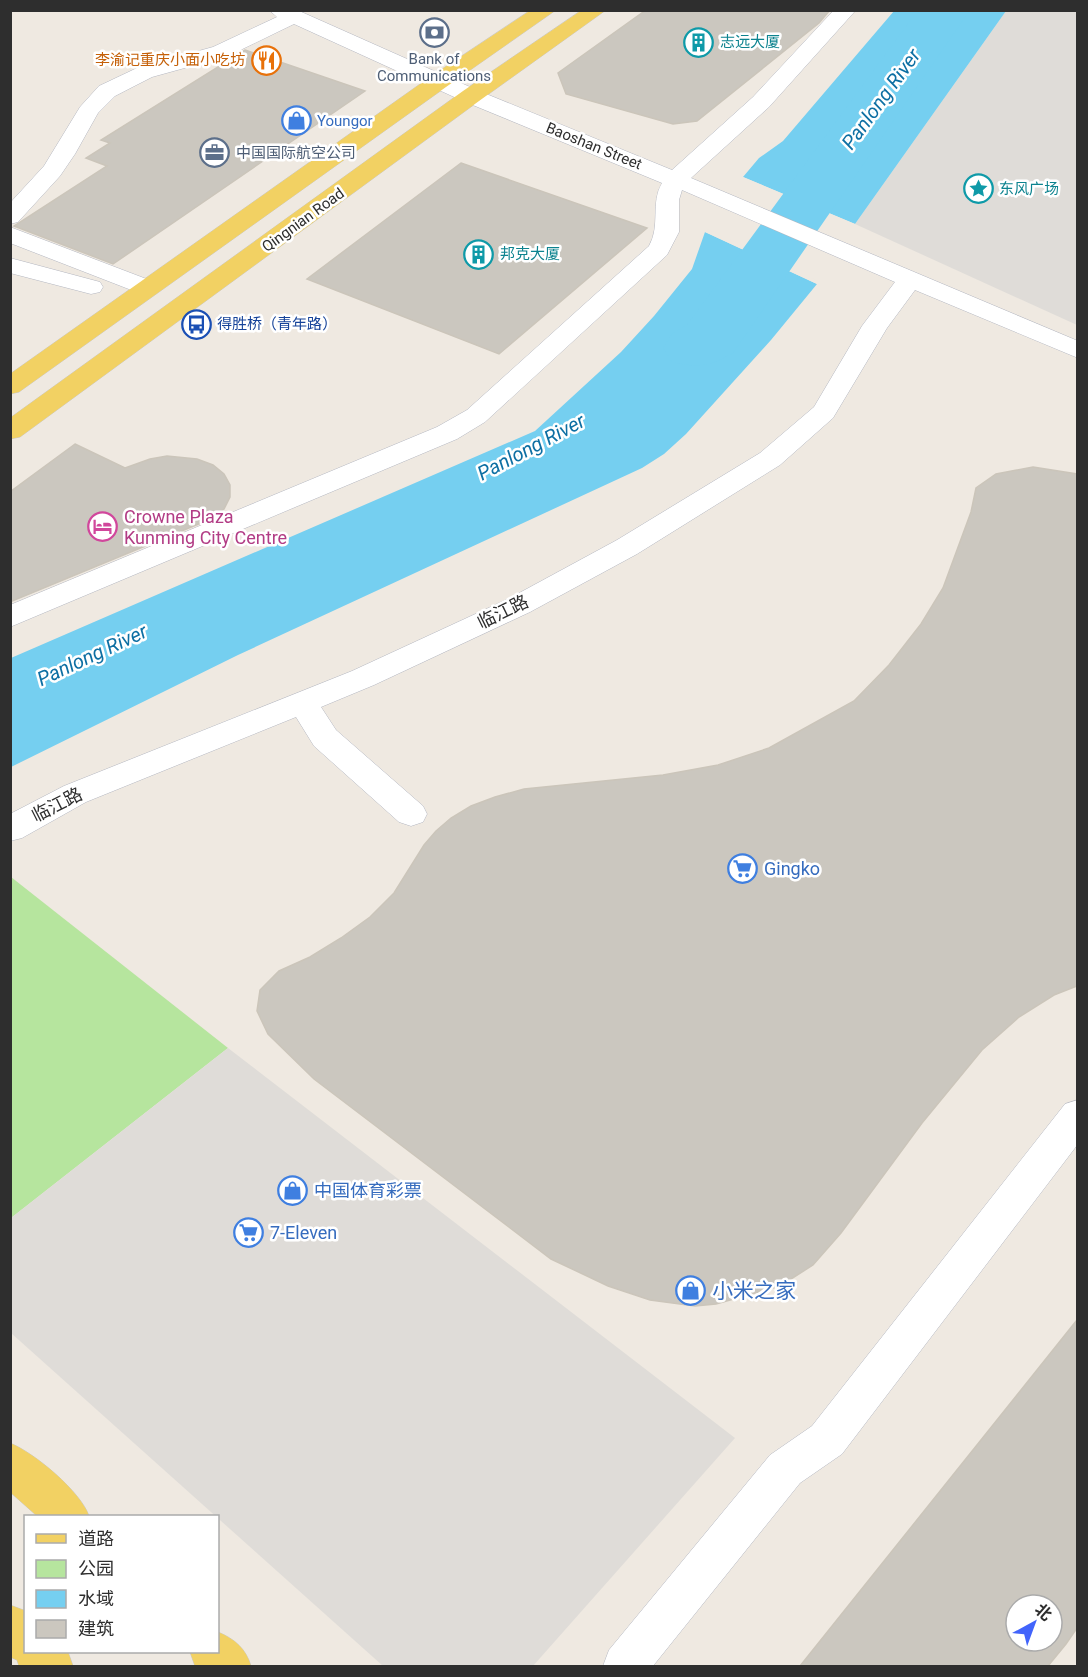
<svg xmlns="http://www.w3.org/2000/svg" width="1088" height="1677" font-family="Roboto,'Noto Sans SC',sans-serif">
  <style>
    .green { fill: #b6e59e }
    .plaza { fill: #dfdcd8 }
    .water { fill: #75cff0 }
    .pier { fill: #efe9e1 }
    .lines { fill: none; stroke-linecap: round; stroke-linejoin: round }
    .river { fill: #75cff0; fill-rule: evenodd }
    .building { fill: #cbc7bf; stroke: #cbc5ba; stroke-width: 1.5; fill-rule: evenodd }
    .minor-casing { stroke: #b4b7c1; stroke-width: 1 }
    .major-casing { stroke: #c9c9c9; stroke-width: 1 }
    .minor { fill: #fff; fill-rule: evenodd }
    .major { fill: #f2d163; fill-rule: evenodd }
    .labels { text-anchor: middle; stroke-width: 5; stroke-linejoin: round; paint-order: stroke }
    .far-culture-label { font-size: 15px; fill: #0d838f; stroke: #fff; text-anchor: start }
    .far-service-label { font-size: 15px; fill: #4e5e75; stroke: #fff }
    .far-food-label { font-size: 15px; fill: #c56008; stroke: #fff; text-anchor: end }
    .far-shop-label { font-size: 15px; fill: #366cbe; stroke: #fff; text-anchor: start }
    .far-street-label { font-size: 15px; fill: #2e2e2e; stroke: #fff }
    .far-transit-label { font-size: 15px; fill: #164399; stroke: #fff; text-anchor: start }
    .hotel-label { font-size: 18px; fill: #b23c85; stroke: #fff; text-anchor: start }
    .street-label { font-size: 18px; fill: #2e2e2e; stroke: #fff }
    .shop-label { font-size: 18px; fill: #366cbe; stroke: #fff; text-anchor: start }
    .water-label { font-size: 20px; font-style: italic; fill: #0d6fa3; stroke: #fff }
    .near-shop-label { font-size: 21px; fill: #366cbe; stroke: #fff; text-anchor: start }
  </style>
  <rect width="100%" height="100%" fill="#efe9e1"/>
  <path class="green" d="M11 877 228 1048 11 1218Z"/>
  <g class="plaza">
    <path d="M1006 11H1077V325L855 224Z"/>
    <path d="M228 1048 735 1438 533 1666H383L11 1333V1218Z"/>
  </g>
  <g class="water">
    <path d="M894 11H1006L855 224 743 177 759 158 783 141Z"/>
    <path d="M705 232 817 284 771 340 686 434 664 454 642 468 238 655 11 767V658L535 431 621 352 654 316 692 269Z"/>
  </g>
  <g class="pier">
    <path d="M743 177 855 224 853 227 741 179Z"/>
    <path d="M707 229 818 281 819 282 817 284 705 232Z"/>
  </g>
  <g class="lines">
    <path class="river" d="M918 10H970L733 353C709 367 698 368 672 362L663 348 672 334 687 325Z"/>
  </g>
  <g class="building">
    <path d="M646 10H830L819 23 697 121 673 124 566 94 558 73Z"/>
    <path d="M245 50 365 91 113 264 14 226 107 166 86 158 110 143 101 140Z"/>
    <path d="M461 163 647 228 499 354 307 279Z"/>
    <path d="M75 444 125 468 150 459 167 456 197 459 213 465 224 474 230 485V497L224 509 213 518 10 602V492Z"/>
    <path d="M1033 467 1077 474V986L1054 995 1019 1017 982 1050 922 1123 841 1233 813 1265 780 1286 716 1304 695 1306 650 1300 608 1286 551 1259 314 1079 268 1034 257 1011 260 990 279 971 310 957 341 938 370 917 394 893 424 845 436 831 451 818 471 806 495 797 524 789 663 775 718 765 769 748 854 701 889 665 921 624 943 588 971 512 976 488 996 474Z"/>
    <path d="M1077 1320V1628L1066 1644 1048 1666H800ZM1016 1605H1052V1641H1016Z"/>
  </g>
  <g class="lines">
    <defs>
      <g id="minor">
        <path d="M269 10H297L479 91 672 170 753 97 834 10H856L769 107 691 178 1078 341V358L915 290 887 328 833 418 780 465 637 554 530 612 374 685 321 707 336 730 423 806 427 814 423 822 411 826 399 822 314 746 296 717 86 802 22 838 10 841V814L64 786 352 671 510 598 617 540 760 453 814 407 862 326 895 282 682 190 679 200V232L667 255 485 422 457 439 10 627V605L437 427 467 410 649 246C661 225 650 203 662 183L463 101 294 24 228 56 152 77 115 96 98 113 75 154 60 176 18 222 10 224V203L44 166 80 107 99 86 137 68 213 47 277 17Z"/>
        <path d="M10 227 157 283 160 288 157 293 148 295 139 293 10 243Z"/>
        <path d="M10 258 100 282 103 287 100 292 91 294 10 273Z"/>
        <path d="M1078 1100V1144L842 1454 800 1483 653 1666H603L609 1650 770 1455 812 1426 1065 1104Z"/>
      </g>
      <g id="major">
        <path d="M531 10H556L446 87 19 392 10 394V374L430 77Z"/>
        <path d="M582 10H606L479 101 20 437 10 439V418L463 91Z"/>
        <path d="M10 1443C35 1453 81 1492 89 1516H37L10 1492Z"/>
        <path d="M10 1605 26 1611V1652H68L73 1666H19L17 1660 10 1657Z"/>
        <path d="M218 1632C235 1639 246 1649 251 1666H195L190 1652H218Z"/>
      </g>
    </defs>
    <use href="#minor" class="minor-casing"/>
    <use href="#major" class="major-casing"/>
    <use href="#minor" class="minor"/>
    <use href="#major" class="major"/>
  </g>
  <defs>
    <symbol id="bank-ring" viewBox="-11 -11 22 22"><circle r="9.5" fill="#fff" stroke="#5c6f8a" stroke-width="1.5"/><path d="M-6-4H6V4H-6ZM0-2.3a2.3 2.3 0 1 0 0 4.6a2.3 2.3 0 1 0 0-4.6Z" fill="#5c6f8a"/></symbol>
    <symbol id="building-ring" viewBox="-11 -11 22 22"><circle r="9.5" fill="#fff" stroke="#0f9aa8" stroke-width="1.5"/><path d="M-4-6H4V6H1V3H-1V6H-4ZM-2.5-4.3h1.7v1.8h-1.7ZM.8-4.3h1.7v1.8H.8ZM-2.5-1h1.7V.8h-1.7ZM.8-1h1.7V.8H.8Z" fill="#0f9aa8"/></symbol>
    <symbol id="restaurant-ring" viewBox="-11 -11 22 22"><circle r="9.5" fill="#fff" stroke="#e8710a" stroke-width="1.5"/><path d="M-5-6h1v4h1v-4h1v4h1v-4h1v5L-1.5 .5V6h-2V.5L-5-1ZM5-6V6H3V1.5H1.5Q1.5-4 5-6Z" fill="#e8710a"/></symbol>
    <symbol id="shop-ring" viewBox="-11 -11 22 22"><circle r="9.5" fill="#fff" stroke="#3f7fe0" stroke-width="1.5"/><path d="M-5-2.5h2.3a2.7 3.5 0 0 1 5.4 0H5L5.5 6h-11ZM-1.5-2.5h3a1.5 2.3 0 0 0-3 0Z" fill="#3f7fe0"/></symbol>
    <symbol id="office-ring" viewBox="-11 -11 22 22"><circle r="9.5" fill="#fff" stroke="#5c6f8a" stroke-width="1.5"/><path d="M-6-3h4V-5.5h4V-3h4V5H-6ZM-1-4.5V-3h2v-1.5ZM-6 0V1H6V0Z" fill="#5c6f8a"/></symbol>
    <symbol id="sight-ring" viewBox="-11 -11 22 22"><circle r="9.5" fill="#fff" stroke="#0f9aa8" stroke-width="1.5"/><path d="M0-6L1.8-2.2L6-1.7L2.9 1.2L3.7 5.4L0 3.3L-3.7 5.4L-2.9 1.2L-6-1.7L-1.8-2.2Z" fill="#0f9aa8"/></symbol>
    <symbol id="bus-ring" viewBox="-11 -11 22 22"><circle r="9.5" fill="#fff" stroke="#1a4fb4" stroke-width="1.5"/><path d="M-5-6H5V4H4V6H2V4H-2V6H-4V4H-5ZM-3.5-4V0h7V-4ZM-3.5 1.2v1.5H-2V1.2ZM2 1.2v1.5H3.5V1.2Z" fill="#1a4fb4"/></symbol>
    <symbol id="hotel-ring" viewBox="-11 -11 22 22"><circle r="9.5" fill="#fff" stroke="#d1479c" stroke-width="1.5"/><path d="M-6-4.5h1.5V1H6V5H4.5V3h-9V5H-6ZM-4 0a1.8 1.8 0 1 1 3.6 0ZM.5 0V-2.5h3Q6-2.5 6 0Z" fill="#d1479c"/></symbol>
    <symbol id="supermarket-ring" viewBox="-11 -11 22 22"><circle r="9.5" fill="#fff" stroke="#3f7fe0" stroke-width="1.5"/><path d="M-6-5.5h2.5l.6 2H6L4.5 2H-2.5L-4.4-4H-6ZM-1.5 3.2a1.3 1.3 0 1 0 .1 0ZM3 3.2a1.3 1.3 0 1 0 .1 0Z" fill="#3f7fe0"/></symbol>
  </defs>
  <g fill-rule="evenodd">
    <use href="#bank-ring" x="418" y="16" width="33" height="33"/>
    <use href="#building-ring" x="682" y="26" width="33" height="33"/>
    <use href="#restaurant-ring" x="250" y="44" width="33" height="33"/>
    <use href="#shop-ring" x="280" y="104" width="33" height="33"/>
    <use href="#office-ring" x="198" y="136" width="33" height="33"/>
    <use href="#sight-ring" x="962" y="172" width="33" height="33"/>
    <use href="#building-ring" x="462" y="238" width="33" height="33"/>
    <use href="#bus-ring" x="180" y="308" width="33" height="33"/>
    <use href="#hotel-ring" x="86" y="510" width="33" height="33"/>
    <use href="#supermarket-ring" x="726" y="852" width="33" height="33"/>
    <use href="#shop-ring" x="276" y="1174" width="33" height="33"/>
    <use href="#supermarket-ring" x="232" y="1216" width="33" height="33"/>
    <use href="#shop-ring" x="674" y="1274" width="33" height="33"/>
  </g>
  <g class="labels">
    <g class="far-culture-label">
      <text x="720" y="47">志远大厦</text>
      <text x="999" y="194">东风广场</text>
      <text x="500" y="259">邦克大厦</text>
    </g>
    <g class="far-service-label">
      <text x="434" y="64">Bank of<tspan x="434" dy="17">Communications</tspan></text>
      <text x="236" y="158" text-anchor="start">中国国际航空公司</text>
    </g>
    <g class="far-food-label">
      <text x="245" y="65">李渝记重庆小面小吃坊</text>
    </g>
    <g class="far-shop-label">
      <text x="317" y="126">Youngor</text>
    </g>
    <g class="far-street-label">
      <text transform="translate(594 146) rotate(22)" y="5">Baoshan Street</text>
      <text transform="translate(303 220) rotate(-36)" y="5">Qingnian Road</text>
    </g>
    <g class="far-transit-label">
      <text x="217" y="329">得胜桥（青年路）</text>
    </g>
    <g class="hotel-label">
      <text x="124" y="523">Crowne Plaza<tspan x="124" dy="21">Kunming City Centre</tspan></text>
    </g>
    <g class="street-label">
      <text transform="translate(503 612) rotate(-26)" y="6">临江路</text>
      <text transform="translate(57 805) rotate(-27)" y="6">临江路</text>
    </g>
    <g class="shop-label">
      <text x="764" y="875">Gingko</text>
      <text x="314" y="1197">中国体育彩票</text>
      <text x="270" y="1239">7-Eleven</text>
    </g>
    <g class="water-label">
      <text transform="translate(881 99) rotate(-54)" y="7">Panlong River</text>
      <text transform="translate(531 447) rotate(-28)" y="7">Panlong River</text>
      <text transform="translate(92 655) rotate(-25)" y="7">Panlong River</text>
    </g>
    <g class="near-shop-label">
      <text x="712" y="1298">小米之家</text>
    </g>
  </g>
  <rect width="1088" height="1677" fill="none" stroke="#2e2e2e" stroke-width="24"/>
  <rect x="24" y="1515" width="195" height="138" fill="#ffffff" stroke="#ababab" stroke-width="1.5"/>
  <rect x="36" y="1534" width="30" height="9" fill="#f2d163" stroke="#ababab" stroke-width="1.5"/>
  <text x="78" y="1545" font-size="18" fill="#2e2e2e">道路</text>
  <rect x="36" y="1560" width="30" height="18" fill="#b6e59e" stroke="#ababab" stroke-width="1.5"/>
  <text x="78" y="1575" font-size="18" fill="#2e2e2e">公园</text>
  <rect x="36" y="1590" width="30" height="18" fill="#75cff0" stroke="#ababab" stroke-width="1.5"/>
  <text x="78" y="1605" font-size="18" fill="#2e2e2e">水域</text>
  <rect x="36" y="1620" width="30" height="18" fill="#cbc7bf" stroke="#ababab" stroke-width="1.5"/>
  <text x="78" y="1635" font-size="18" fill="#2e2e2e">建筑</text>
  <g transform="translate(1034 1623) rotate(41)"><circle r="28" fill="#ffffff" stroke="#ababab" stroke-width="1.5"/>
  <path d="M0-4.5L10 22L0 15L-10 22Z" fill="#4264fb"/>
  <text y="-9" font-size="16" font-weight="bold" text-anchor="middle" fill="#2e2e2e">北</text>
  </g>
</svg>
